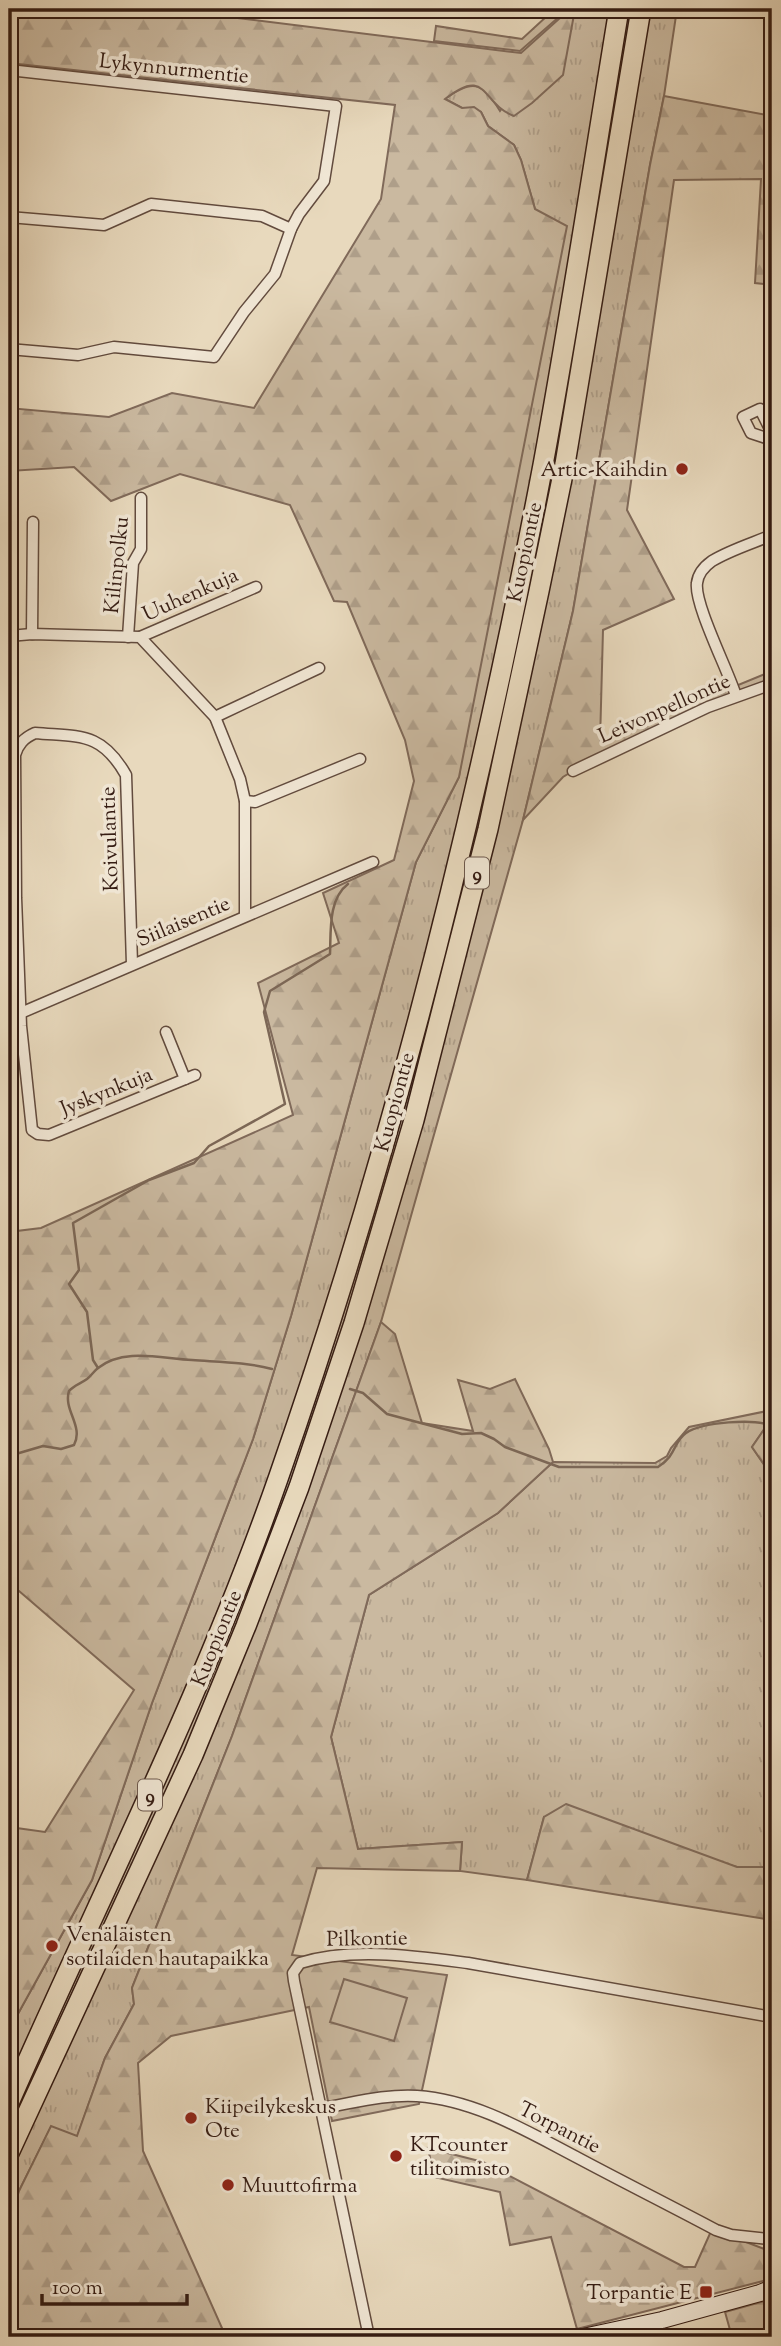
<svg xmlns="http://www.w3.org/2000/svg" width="781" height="2346" font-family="'Sorts Mill Goudy',serif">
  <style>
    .grass { fill: url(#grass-tufts); stroke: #806a5a; stroke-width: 2 }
    .forest { fill: url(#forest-firs); stroke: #806a5a; stroke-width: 2 }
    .pitch { fill: #cab9a0; stroke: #806a5a; stroke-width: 2 }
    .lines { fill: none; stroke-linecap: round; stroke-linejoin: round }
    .stream { stroke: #7c6756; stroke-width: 2.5 }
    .minor-casing { stroke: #624b3e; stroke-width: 13 }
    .secondary-casing { stroke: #351c13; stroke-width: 18 }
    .motorway-casing { stroke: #351c13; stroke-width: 22 }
    .minor { stroke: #f0e6d4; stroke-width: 10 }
    .secondary { stroke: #f0e6d4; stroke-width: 16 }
    .motorway { stroke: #e8d9bd; stroke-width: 19 }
    .poi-dot { fill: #8f2418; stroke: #f0e6d4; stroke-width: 2.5 }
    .labels { text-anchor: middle; stroke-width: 7; stroke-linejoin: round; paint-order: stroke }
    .shield { fill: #f0e6d4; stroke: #6d594d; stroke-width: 2 }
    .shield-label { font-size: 19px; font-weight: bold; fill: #351c13 }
    .street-label { font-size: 21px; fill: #351c13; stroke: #f0e6d4 }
    .poi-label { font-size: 21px; fill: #351c13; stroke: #f0e6d4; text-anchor: start }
  </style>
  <defs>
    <pattern id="grass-tufts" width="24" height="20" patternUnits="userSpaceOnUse" patternTransform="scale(1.75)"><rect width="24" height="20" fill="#cab9a0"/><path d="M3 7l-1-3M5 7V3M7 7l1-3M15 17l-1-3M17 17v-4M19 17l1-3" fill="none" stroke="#ae9e89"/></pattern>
    <pattern id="forest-firs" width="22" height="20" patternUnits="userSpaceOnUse" patternTransform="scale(1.75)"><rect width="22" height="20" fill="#cab9a0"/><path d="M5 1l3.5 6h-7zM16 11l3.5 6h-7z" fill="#ae9e89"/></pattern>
  </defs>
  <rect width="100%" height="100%" fill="#e8d9bd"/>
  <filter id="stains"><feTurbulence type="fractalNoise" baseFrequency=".00286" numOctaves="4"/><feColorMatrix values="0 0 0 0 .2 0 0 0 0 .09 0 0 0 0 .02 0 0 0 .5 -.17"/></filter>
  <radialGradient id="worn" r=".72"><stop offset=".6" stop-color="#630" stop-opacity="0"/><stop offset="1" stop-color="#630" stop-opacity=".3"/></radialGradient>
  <g class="grass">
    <path d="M575 9H677L664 96 650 165 573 611 523 820 381 1322 232 1736 132 1988 134 2004 105 2058 77 2137 51 2127 19 2191 9 2223V2030L92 1880 152 1703 253 1439 291 1316 416 862 459 777 535 209 521 160 514 145 488 126 481 112 462 108 445 99C472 79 482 81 500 111Z"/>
    <path d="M772 1410V1418L752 1447 772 1476V1867H737L544 1817 527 1880 460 1871 462 1842 358 1849 331 1737 369 1595 498 1513 553 1462 655 1463 667 1456 671 1448 689 1427Z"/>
  </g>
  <g class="forest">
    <path d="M9 9H178L180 11 521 53 570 9H575L563 75 532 103 514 116C481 104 488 65 445 99L462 108 474 107 481 112 488 126 514 145 521 160 535 209 567 226 459 777 416 862 291 1316 253 1439 152 1703 92 1880 9 2030V1827L45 1832 134 1690 19 1591H9V1232L41 1228 293 1115 258 983 339 943 323 893 394 860 414 781 405 740 347 602 334 601 290 505 180 474 111 501 74 467 9 471V408L109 417 172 393 254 408 381 199 395 105 9 63Z"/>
    <path d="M548 9H568L520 51 434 41 436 26 522 39 547 16Z"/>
    <path d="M664 96 772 116V285L755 283 761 179 674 180 627 510 674 599 603 630 600 742 772 671V684L573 771 563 777 523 820 573 611 650 165Z"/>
    <path d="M381 1322 395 1334 422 1423 473 1431 458 1380 490 1389 515 1379 549 1449 553 1462 498 1513 369 1595 331 1737 358 1849 462 1842 460 1871 317 1868 292 1955 447 1975 419 2104 332 2121 309 2007 171 2036 138 2063 143 2151 226 2337H9V2223L19 2191 51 2126 77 2136 105 2058 134 2004 132 1988 232 1736Z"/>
    <path d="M772 1418V1476L752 1447Z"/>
    <path d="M566 1804 737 1867H772V1920L527 1880 544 1817Z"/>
    <path d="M428 2148 483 2162 684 2267H695L712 2229 772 2252V2275L763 2281 577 2329 551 2237 510 2245 500 2192 434 2177Z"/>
    <path d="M772 2299V2337H732L725 2312Z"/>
  </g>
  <path class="pitch" d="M344 1979 407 1998 394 2041 330 2022Z"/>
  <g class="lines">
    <g class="stream">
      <path d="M98 1368 93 1360 87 1312 69 1284 79 1270 73 1223 149 1180 194 1163 209 1146 285 1104 264 1012 270 991 330 954C331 932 328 899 348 884"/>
      <path d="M350 1389 363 1393 387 1414 462 1434 481 1433 494 1439 505 1447 559 1467H658C677 1455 673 1442 686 1433 702 1422 755 1418 772 1426"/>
      <path d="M9 1456 43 1446 61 1449 74 1445C84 1426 63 1410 69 1391 74 1385 80 1384 87 1379 91 1376 94 1371 98 1368 124 1347 163 1359 192 1360 219 1362 246 1362 272 1369"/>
    </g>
    <defs>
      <g id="minor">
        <path d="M9 70 336 106 324 181 299 214 291 229 275 274 244 312 214 357 114 347 78 355 9 349"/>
        <path d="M9 217 104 225 151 204 262 216 291 229"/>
        <path d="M772 433 760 409 743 417 751 433 772 440"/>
        <path d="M32 634 33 522"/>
        <path d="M9 636 32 634 140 637 215 717 240 779 245 801V916"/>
        <path d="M128 637 133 563 141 549V498"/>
        <path d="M140 637 256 587"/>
        <path d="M736 696C728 670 694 604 697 583 698 574 705 566 712 561 730 550 753 543 772 535"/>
        <path d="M215 717 319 668"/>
        <path d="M573 771 708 707 772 684"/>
        <path d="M245 801 255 802 360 759"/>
        <path d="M132 964 126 775C101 731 79 737 35 733 24 738 18 744 15 755L16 898 21 1026 32 1130 38 1134 49 1135 195 1075"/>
        <path d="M9 1018 373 862"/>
        <path d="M166 1032 185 1079"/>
        <path d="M322 2108C353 2103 385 2094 417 2096 476 2100 528 2132 580 2159 625 2183 671 2206 716 2230L731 2235 769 2239"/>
        <path d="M772 2220 769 2239 772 2253"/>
        <path d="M369 2337 294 1981 293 1973 300 1963C352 1947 414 1956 468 1963L772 2017"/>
      </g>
      <path id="secondary" d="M583 2337 662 2320 760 2293 772 2288"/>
      <g id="motorway">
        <path d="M9 2103C100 1895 204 1692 279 1476 394 1147 478 807 543 465 571 313 594 161 619 9"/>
        <path d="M9 2153 193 1755 246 1626 299 1487 354 1323 414 1120 488 829 539 591 565 464 641 9"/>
      </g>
    </defs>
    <use href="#minor" class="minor-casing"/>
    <use href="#secondary" class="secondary-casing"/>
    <use href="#motorway" class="motorway-casing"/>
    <use href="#minor" class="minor"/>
    <use href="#secondary" class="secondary"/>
    <use href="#motorway" class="motorway"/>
  </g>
  <g class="poi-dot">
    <circle cx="682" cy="469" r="7"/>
    <circle cx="52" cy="1946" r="7"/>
    <circle cx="191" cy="2118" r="7"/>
    <circle cx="396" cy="2156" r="7"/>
    <circle cx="228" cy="2185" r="7"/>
    <rect x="699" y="2285" width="14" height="14" rx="3.5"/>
  </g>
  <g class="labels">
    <g class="shield">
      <rect x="465" y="857.5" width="24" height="31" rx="5"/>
      <rect x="138" y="1779.5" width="24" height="31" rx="5"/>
    </g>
    <g class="shield-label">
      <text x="477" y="880">9</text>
      <text x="150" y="1802">9</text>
    </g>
    <g class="street-label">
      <text transform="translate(174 68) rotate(6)" y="7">Lykynnurmentie</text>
      <text transform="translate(524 552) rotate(-78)" y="7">Kuopiontie</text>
      <text transform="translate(116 565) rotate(-84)" y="7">Kilinpolku</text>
      <text transform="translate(190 594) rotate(-24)" y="7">Uuhenkuja</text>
      <text transform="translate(664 708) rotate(-24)" y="7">Leivonpellontie</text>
      <text transform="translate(109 839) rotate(-92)" y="7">Koivulantie</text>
      <text transform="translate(183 921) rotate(-23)" y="7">Siilaisentie</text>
      <text transform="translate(106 1091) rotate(-22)" y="7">Jyskynkuja</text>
      <text transform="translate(394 1102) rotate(-75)" y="7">Kuopiontie</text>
      <text transform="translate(216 1638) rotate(-68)" y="7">Kuopiontie</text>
      <text transform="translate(367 1938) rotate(-1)" y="7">Pilkontie</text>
      <text transform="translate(560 2127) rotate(27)" y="7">Torpantie</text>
    </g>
    <g class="poi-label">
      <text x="668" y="476" text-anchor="end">Artic-Kaihdin</text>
      <text x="66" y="1941">Venäläisten<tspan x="66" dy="24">sotilaiden hautapaikka</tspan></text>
      <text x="205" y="2113">Kiipeilykeskus<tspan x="205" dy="24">Ote</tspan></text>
      <text x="410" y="2151">KTcounter<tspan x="410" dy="24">tilitoimisto</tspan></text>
      <text x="242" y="2192">Muuttofirma</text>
      <text x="692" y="2299" text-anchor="end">Torpantie E</text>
    </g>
  </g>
  <rect width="781" height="2346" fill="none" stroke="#e8d9bd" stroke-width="35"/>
  <rect x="10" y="10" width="760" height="2325" fill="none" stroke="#351c13" stroke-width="3.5"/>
  <rect x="18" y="18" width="746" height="2311" fill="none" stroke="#351c13" stroke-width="2"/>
  <path d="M42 2294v10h145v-10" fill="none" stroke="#351c13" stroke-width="3.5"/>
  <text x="52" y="2294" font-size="21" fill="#351c13" stroke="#f0e6d4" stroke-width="5" paint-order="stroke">100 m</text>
  <rect width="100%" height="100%" filter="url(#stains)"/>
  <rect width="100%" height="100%" fill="url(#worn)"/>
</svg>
